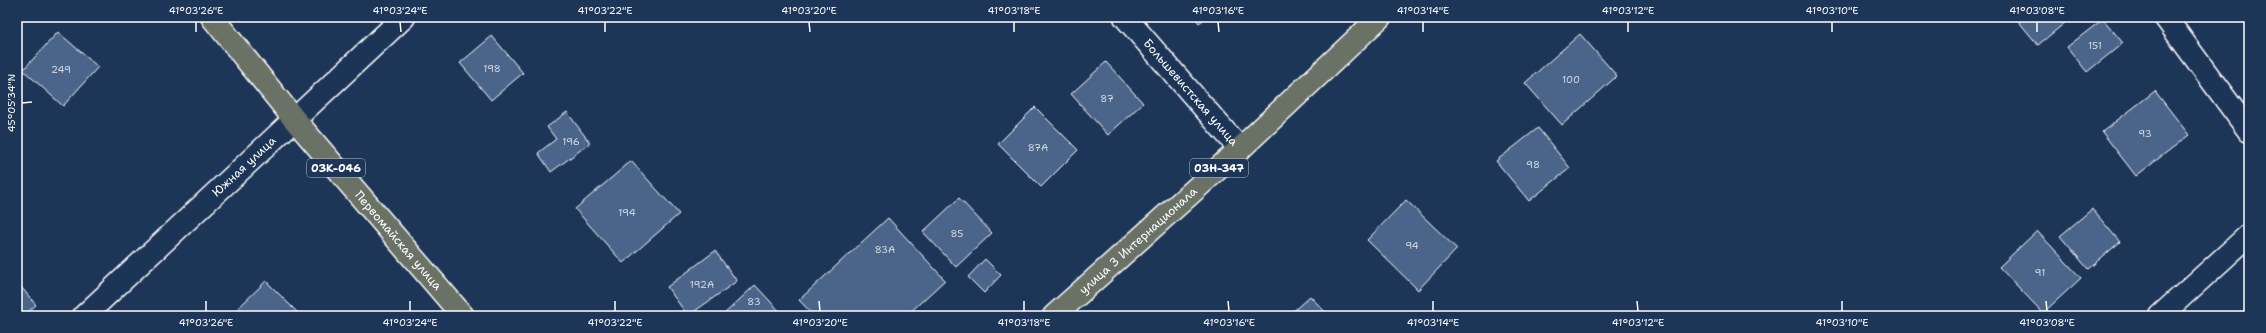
<svg xmlns="http://www.w3.org/2000/svg" width="2266" height="333" font-family="'Shantell Sans',sans-serif">
  <style>
    .building { fill: #4c658a; stroke: #fff }
    .lines { fill: none; stroke-linecap: round; stroke-linejoin: round }
    .street-casing { stroke: #fff; stroke-width: 25 }
    .primary-casing { stroke: #fff; stroke-width: 25 }
    .street { stroke: #1d3557; stroke-width: 22 }
    .primary { stroke: #6a7266; stroke-width: 22 }
    .ticks { fill: none; stroke: #fff; stroke-width: 1.5 }
    .labels { text-anchor: middle; stroke-width: 3; stroke-linejoin: round; paint-order: stroke }
    .number-label { font-size: 10px; fill: #d2d8e2 }
    .shield { fill: #1d3557; stroke: #bbc2cd; stroke-width: 1 }
    .shield-label { font-size: 11px; font-weight: bold; fill: #fff }
    .street-label { font-size: 12px; fill: #fff; stroke: #1d3557 }
    .neatline { fill: none; stroke: #fff; stroke-width: 1.5 }
    .ticks-label { font-size: 10px; text-anchor: middle; fill: #fff }
  </style>
  <rect width="100%" height="100%" fill="#1d3557"/>
  <filter id="ink" filterUnits="userSpaceOnUse"><feTurbulence type="fractalNoise" baseFrequency=".025" numOctaves="2"/><feDisplacementMap in="SourceGraphic" scale="8" xChannelSelector="R" yChannelSelector="G"/><feConvolveMatrix kernelMatrix="1 2 1 2 8 2 1 2 1" color-interpolation-filters="sRGB"/></filter>
  <g filter="url(#ink)">
    <g class="building">
      <path d="M1194 17H1207L1199 23Z"/>
      <path d="M2015 17H2072L2038 45Z"/>
      <path d="M2103 19 2123 43 2087 72 2067 47Z"/>
      <path d="M58 32 98 67 63 106 23 70Z"/>
      <path d="M1580 34 1617 76 1562 125 1525 83Z"/>
      <path d="M492 36 523 73 491 100 460 63Z"/>
      <path d="M1106 62 1143 103 1108 135 1071 94Z"/>
      <path d="M2155 91 2189 135 2136 176 2102 132Z"/>
      <path d="M1035 107 1078 150 1041 187 998 144Z"/>
      <path d="M567 112 590 143 551 172 538 153 556 139 547 127Z"/>
      <path d="M1538 128 1570 168 1529 201 1496 161Z"/>
      <path d="M631 161 679 214 623 263 575 209Z"/>
      <path d="M959 198 992 233 956 267 923 232Z"/>
      <path d="M1406 200 1457 249 1418 290 1367 240Z"/>
      <path d="M2092 209 2120 242 2088 269 2060 236Z"/>
      <path d="M888 218 945 280 906 316H814L799 300Z"/>
      <path d="M2037 231 2081 278 2043 313 1999 267Z"/>
      <path d="M715 251 737 281 688 316 667 287Z"/>
      <path d="M985 259 1001 275 984 293 968 277Z"/>
      <path d="M266 281 301 316H230Z"/>
      <path d="M17 282 36 305 23 316H17Z"/>
      <path d="M755 285 784 316H722Z"/>
      <path d="M1310 296 1329 316H1288Z"/>
    </g>
    <g class="lines">
      <defs>
        <g id="street">
          <path id="s1" d="M1125 17 1240 149"/>
          <path d="M2165 17 2249 131"/>
          <path id="s2" d="M84 316 404 17"/>
          <path d="M2160 316 2249 235"/>
        </g>
        <g id="primary">
          <path id="s3" d="M212 17 294 119 463 316"/>
          <path id="s4" d="M1054 316 1240 149 1380 17"/>
        </g>
      </defs>
      <use href="#street" class="street-casing"/>
      <use href="#primary" class="primary-casing"/>
      <use href="#street" class="street"/>
      <use href="#primary" class="primary"/>
    </g>
  </g>
  <path class="ticks" d="M196 22V32M400 22 401 32M605 22V32M809 22 810 32M1014 22V32M1218 22 1219 32M1423 22V32M1628 22V32M1832 22V32M2037 22V32M22 103 32 102M206 301V311M410 301V311M615 301V311M819 301 820 311M1024 301V311M1228 301 1229 311M1433 301V311M1637 301 1638 311M1842 301V311M2046 301 2047 311"/>
  <g class="labels">
    <g class="number-label">
      <text x="2095" y="49">151</text>
      <text x="492" y="72">198</text>
      <text x="61" y="73">249</text>
      <text x="1571" y="83">100</text>
      <text x="1107" y="102">87</text>
      <text x="2145" y="137">93</text>
      <text x="571" y="145">196</text>
      <text x="1038" y="151">87А</text>
      <text x="1533" y="168">98</text>
      <text x="627" y="216">194</text>
      <text x="957" y="237">85</text>
      <text x="1412" y="249">94</text>
      <text x="885" y="253">83А</text>
      <text x="2040" y="276">91</text>
      <text x="702" y="288">192А</text>
      <text x="754" y="305">83</text>
    </g>
    <g class="shield">
      <rect x="307" y="159" width="58" height="18" rx="3"/>
      <rect x="1190" y="159" width="58" height="18" rx="3"/>
    </g>
    <g class="shield-label">
      <text x="336" y="172">03К-046</text>
      <text x="1219" y="172">03Н-347</text>
    </g>
    <g class="street-label">
      <text dy="4" stroke="none"><textPath href="#s1" startOffset="100">Большевистская улица</textPath></text>
      <text dy="4" stroke="none"><textPath href="#s2" startOffset="219">Южная улица</textPath></text>
      <text dy="4" stroke="none"><textPath href="#s4" startOffset="113">улица 3 Интернационала</textPath></text>
      <text dy="4" stroke="none"><textPath href="#s3" startOffset="291">Первомайская улица</textPath></text>
    </g>
  </g>
  <rect width="2266" height="333" fill="none" stroke="#1d3557" stroke-width="44"/>
  <rect x="22" y="22" width="2222" height="289" class="neatline"/>
  <g class="ticks-label">
    <text x="196" y="14">41°03'26"E</text>
    <text x="400" y="14">41°03'24"E</text>
    <text x="605" y="14">41°03'22"E</text>
    <text x="809" y="14">41°03'20"E</text>
    <text x="1014" y="14">41°03'18"E</text>
    <text x="1218" y="14">41°03'16"E</text>
    <text x="1423" y="14">41°03'14"E</text>
    <text x="1628" y="14">41°03'12"E</text>
    <text x="1832" y="14">41°03'10"E</text>
    <text x="2037" y="14">41°03'08"E</text>
    <text transform="translate(11 103) rotate(-90)" y="4">45°05'34"N</text>
    <text x="206" y="326">41°03'26"E</text>
    <text x="410" y="326">41°03'24"E</text>
    <text x="615" y="326">41°03'22"E</text>
    <text x="820" y="326">41°03'20"E</text>
    <text x="1024" y="326">41°03'18"E</text>
    <text x="1229" y="326">41°03'16"E</text>
    <text x="1433" y="326">41°03'14"E</text>
    <text x="1638" y="326">41°03'12"E</text>
    <text x="1842" y="326">41°03'10"E</text>
    <text x="2047" y="326">41°03'08"E</text>
  </g>
</svg>
